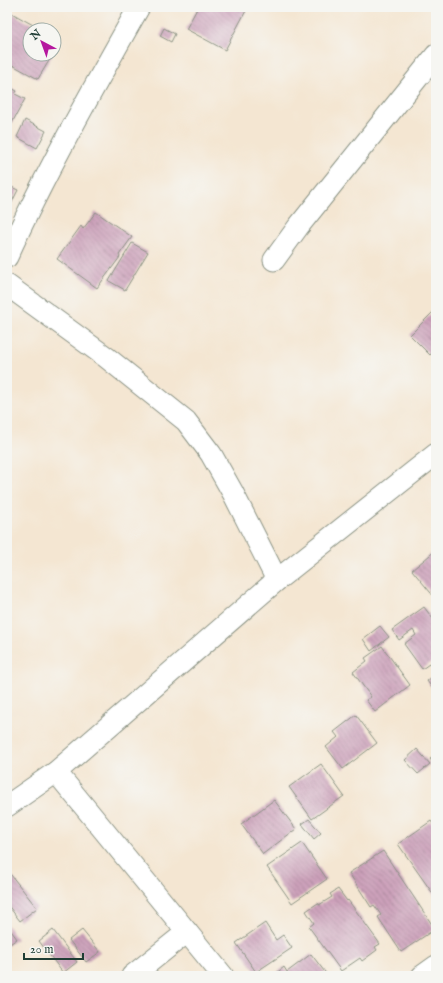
<svg xmlns="http://www.w3.org/2000/svg" width="443" height="983" font-family="'IM FELL English',serif">
  <style>
    .building { fill: url(#building-back-hatch) }
    .lines { fill: none; stroke-linecap: round; stroke-linejoin: round }
    .minor-casing { stroke: #8a9283; stroke-width: 23 }
    .minor { stroke: #fff; stroke-width: 21 }
  </style>
  <defs>
    <pattern id="building-back-hatch" width="6" height="6" patternUnits="userSpaceOnUse"><rect width="6" height="6" fill="#cca0ba"/><path d="M-1 5l2 2M0 0l6 6M5-1l2 2" fill="none" stroke="#a58498"/></pattern>
  </defs>
  <rect width="100%" height="100%" fill="#f6f6f2"/>
  <filter id="ink" filterUnits="userSpaceOnUse"><feTurbulence type="fractalNoise" baseFrequency=".025" numOctaves="2"/><feDisplacementMap in="SourceGraphic" scale="8" xChannelSelector="R" yChannelSelector="G"/><feConvolveMatrix kernelMatrix="1 2 1 2 8 2 1 2 1" color-interpolation-filters="sRGB"/></filter>
  <filter id="wash" filterUnits="userSpaceOnUse"><feTurbulence type="fractalNoise" baseFrequency=".012" numOctaves="4" result="noise"/><feDisplacementMap in="SourceGraphic" scale="16" xChannelSelector="R" yChannelSelector="G"/><feGaussianBlur stdDeviation="0.9" result="paint"/><feColorMatrix in="noise" values="0 0 0 0 0 0 0 0 0 0 0 0 0 0 0 0 0 1.4 0 .05"/><feComposite in="paint" operator="in"/></filter>
  <g filter="url(#wash)">
    <rect width="100%" height="100%" fill="#f4e6d2"/>
    <g id="blocks">
      <g class="building">
        <path d="M198 7H248L225 50 186 29Z"/>
        <path d="M8 11 42 30H30V54H53L38 79 7 62Z"/>
        <path d="M164 28 175 34 171 42 160 36Z"/>
        <path d="M7 86 17 91 15 94 25 99 7 132Z"/>
        <path d="M25 120 46 131 37 148 17 137Z"/>
        <path d="M7 185 18 190 7 212Z"/>
        <path d="M96 212 132 237 119 255 120 257 97 288 57 259 81 226 83 229Z"/>
        <path d="M132 243 148 252 125 290 109 281Z"/>
        <path d="M436 309V349L430 355 410 335Z"/>
        <path d="M436 550V597L435 598 412 570Z"/>
        <path d="M424 607 436 623V659L422 669 404 644 416 635 413 630 399 640 392 630Z"/>
        <path d="M380 626 389 637 371 651 363 639Z"/>
        <path d="M382 646 410 685 375 712 366 700 371 697 353 672 367 661 365 658Z"/>
        <path d="M436 674V693L427 681Z"/>
        <path d="M356 715 377 743 343 769 326 747 338 737 334 732Z"/>
        <path d="M417 749 430 764 418 774 405 760Z"/>
        <path d="M436 755V766L430 759Z"/>
        <path d="M321 764 344 796 312 819 289 787Z"/>
        <path d="M274 800 296 829 263 854 241 824Z"/>
        <path d="M309 819 321 833 314 839 302 824Z"/>
        <path d="M431 821 436 828V898L398 844Z"/>
        <path d="M302 843 327 879 292 903 267 867Z"/>
        <path d="M383 851 435 929 401 952 378 917 381 915 374 905 371 907 349 873Z"/>
        <path d="M7 870 37 908 20 921 7 904Z"/>
        <path d="M338 889 347 901 348 900 380 944 375 947 377 950 362 961 360 958 341 971 309 927 314 923 306 911 318 903 319 905 332 897 330 894Z"/>
        <path d="M265 923 276 940 283 935 292 948 256 972 236 943Z"/>
        <path d="M7 925 17 939 7 946Z"/>
        <path d="M53 930 77 962 63 973 39 941Z"/>
        <path d="M82 930 100 952 86 962 69 940Z"/>
        <path d="M311 954 328 976H275L274 975 284 967 287 972Z"/>
      </g>
    </g>
  </g>
  <g filter="url(#ink)">
    <use href="#blocks" fill-opacity="0" stroke="#8a9283" stroke-width="1"/>
    <g class="lines">
      <defs>
        <g id="minor">
          <path d="M7 257C46 171 93 89 139 7"/>
          <path d="M274 260 298 227 436 55"/>
          <path d="M7 285 106 357 186 421 211 454 233 493 277 580"/>
          <path d="M56 772 223 976"/>
          <path d="M7 806 56 772 277 580 436 454"/>
          <path d="M132 976 187 932"/>
          <path d="M422 976 436 966"/>
        </g>
      </defs>
      <use href="#minor" class="minor-casing"/>
      <use href="#minor" class="minor"/>
    </g>
  </g>
  <rect width="443" height="983" fill="none" stroke="#f6f6f2" stroke-width="24"/>
  <g transform="translate(42 42) rotate(319)"><circle r="19" fill="#f6f6f2" stroke="#a0aca6"/>
  <path d="M0-3L7 15L0 10L-7 15Z" fill="#b5179e"/>
  <text y="-6" font-size="11" font-weight="bold" text-anchor="middle" fill="#1f3d34">N</text>
  </g>
  <path d="M24 953v6h59v-6" fill="none" stroke="#1f3d34" stroke-width="2"/>
  <text x="30" y="953" font-size="12" fill="#1f3d34" stroke="#f6f6f2" stroke-width="3" paint-order="stroke">20 m</text>
</svg>
